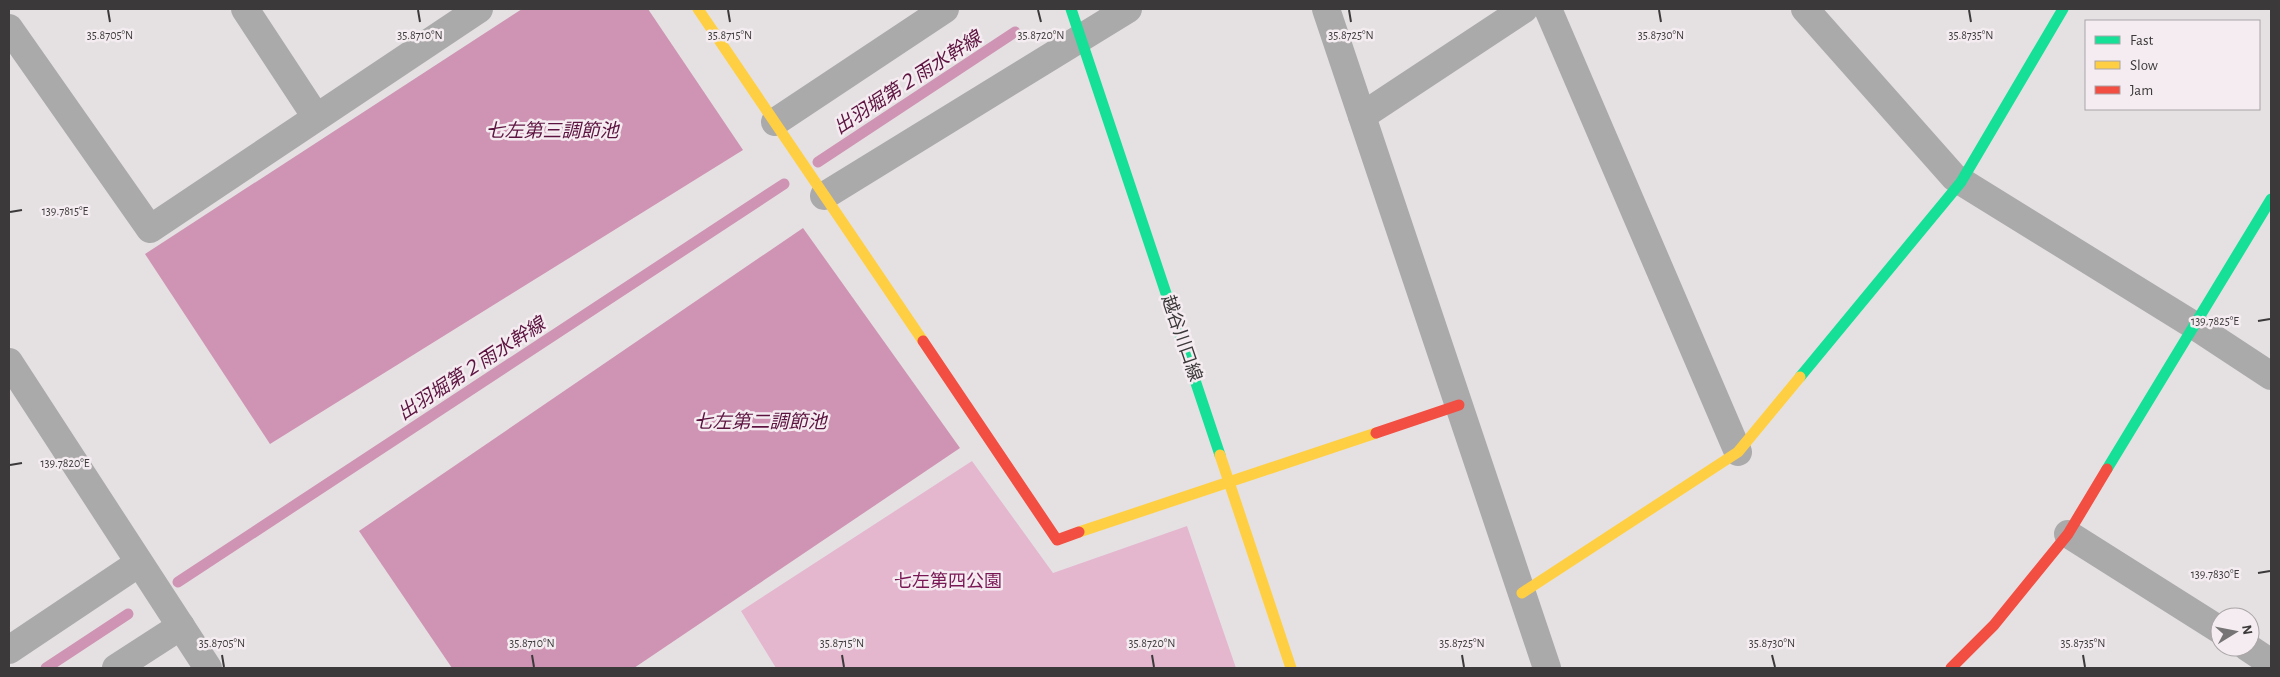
<svg xmlns="http://www.w3.org/2000/svg" width="2280" height="677" font-family="'Alegreya Sans','Noto Sans JP',sans-serif">
  <style>
    .green { fill: #e4b7cf }
    .water { fill: #cf94b3 }
    .lines { fill: none; stroke-linecap: round; stroke-linejoin: round }
    .stream { stroke: #cf94b3; stroke-width: 11 }
    .street { stroke: #abaaaa; stroke-width: 28 }
    .fast { stroke: #16e098; stroke-width: 11 }
    .slow { stroke: #ffcf43; stroke-width: 11 }
    .jam { stroke: #f24e42; stroke-width: 11 }
    .ticks { fill: none; stroke: #3c393a; stroke-width: 2 }
    .labels { text-anchor: middle; stroke-width: 5; stroke-linejoin: round; paint-order: stroke }
    .street-label { font-size: 18px; fill: #3c393a; stroke: #f4ecf0 }
    .park-label { font-size: 18px; fill: #791754; stroke: #f4ecf0 }
    .water-label { font-size: 19px; font-style: italic; fill: #5d1340; stroke: #f4ecf0 }
    .ticks-label { font-size: 12px; text-anchor: middle; fill: #3c393a; stroke: #f4ecf0; stroke-width: 5; stroke-linejoin: round; paint-order: stroke }
  </style>
  <rect width="100%" height="100%" fill="#e5e1e3"/>
  <path class="green" d="M972 461 1053 573 1187 526 1236 668H776L741 611Z"/>
  <g class="water">
    <path d="M522 9H648L743 150 270 444 145 254Z"/>
    <path d="M803 228 960 448 634 668H452L359 531Z"/>
  </g>
  <g class="lines">
    <g class="stream">
      <path d="M818 162 1015 32"/>
      <path d="M178 582 784 184"/>
      <path d="M46 668 128 614"/>
    </g>
    <g class="street">
      <path d="M245 9 316 117"/>
      <path d="M1326 9 1547 668"/>
      <path d="M1548 9 1738 452"/>
      <path d="M1805 9 1954 177 2195 326 2271 376"/>
      <path d="M9 28 150 229 479 9"/>
      <path d="M1362 116 1524 9"/>
      <path d="M775 122 945 9"/>
      <path d="M824 196 1128 9"/>
      <path d="M9 362 208 668"/>
      <path d="M2068 534 2220 630"/>
      <path d="M2247 647 2271 663"/>
      <path d="M9 650 139 563"/>
      <path d="M116 668 181 626"/>
    </g>
    <g class="fast">
      <path d="M1071 9 1220 455"/>
      <path d="M1800 377 1961 182 2063 9"/>
      <path d="M2107 469 2271 199"/>
    </g>
    <g class="slow">
      <path d="M698 9 923 341"/>
      <path d="M1220 455 1291 668"/>
      <path d="M1079 532 1376 433"/>
      <path d="M1522 593 1738 452 1800 377"/>
    </g>
    <g class="jam">
      <path d="M923 341 1057 540 1079 532"/>
      <path d="M1376 433 1459 405"/>
      <path d="M1951 668 1994 625 2068 534 2107 469"/>
    </g>
  </g>
  <path class="ticks" d="M108 10 110 22M418 10 420 22M728 10 730 22M1038 10 1041 22M1349 10 1351 22M1659 10 1661 22M1969 10 1971 22M10 212 22 210M2258 321 2270 319M10 465 22 463M2258 573 2270 571M222 655 224 667M532 655 534 667M842 655 844 667M1152 655 1154 667M1462 655 1464 667M1772 655 1775 667M2083 655 2085 667"/>
  <g class="labels">
    <g class="street-label">
      <text transform="translate(1182 338) rotate(71)" y="6">越谷川口線</text>
    </g>
    <g class="park-label">
      <text x="948" y="587">七左第四公園</text>
    </g>
    <g class="water-label">
      <text transform="translate(907 82) rotate(-33)" y="7">出羽堀第２雨水幹線</text>
      <text x="552" y="137">七左第三調節池</text>
      <text transform="translate(471 368) rotate(-33)" y="7">出羽堀第２雨水幹線</text>
      <text x="760" y="428">七左第二調節池</text>
    </g>
  </g>
  <g class="ticks-label">
    <text x="110" y="39">35.8705°N</text>
    <text x="420" y="39">35.8710°N</text>
    <text x="730" y="39">35.8715°N</text>
    <text x="1041" y="39">35.8720°N</text>
    <text x="1351" y="39">35.8725°N</text>
    <text x="1661" y="39">35.8730°N</text>
    <text x="1971" y="39">35.8735°N</text>
    <text x="65" y="215">139.7815°E</text>
    <text x="2215" y="325">139.7825°E</text>
    <text x="65" y="467">139.7820°E</text>
    <text x="2215" y="578">139.7830°E</text>
    <text x="222" y="647">35.8705°N</text>
    <text x="532" y="647">35.8710°N</text>
    <text x="842" y="647">35.8715°N</text>
    <text x="1152" y="647">35.8720°N</text>
    <text x="1462" y="647">35.8725°N</text>
    <text x="1772" y="647">35.8730°N</text>
    <text x="2083" y="647">35.8735°N</text>
  </g>
  <rect width="2280" height="677" fill="none" stroke="#3c393a" stroke-width="20"/>
  <rect x="2085" y="20" width="175" height="90" fill="#f4ecf0" stroke="#aaa4a7"/>
  <rect x="2095" y="36" width="25" height="8" fill="#16e098" stroke="#aaa4a7"/>
  <text x="2130" y="45" font-size="15" fill="#3c393a">Fast</text>
  <rect x="2095" y="61" width="25" height="8" fill="#ffcf43" stroke="#aaa4a7"/>
  <text x="2130" y="70" font-size="15" fill="#3c393a">Slow</text>
  <rect x="2095" y="86" width="25" height="8" fill="#f24e42" stroke="#aaa4a7"/>
  <text x="2130" y="95" font-size="15" fill="#3c393a">Jam</text>
  <g transform="translate(2235 632) rotate(80)"><circle r="24" fill="#f4ecf0" stroke="#aaa4a7"/>
  <path d="M0-4L9 19L0 12L-9 19Z" fill="#777475"/>
  <text y="-8" font-size="14" font-weight="bold" text-anchor="middle" fill="#3c393a">N</text>
  </g>
</svg>
